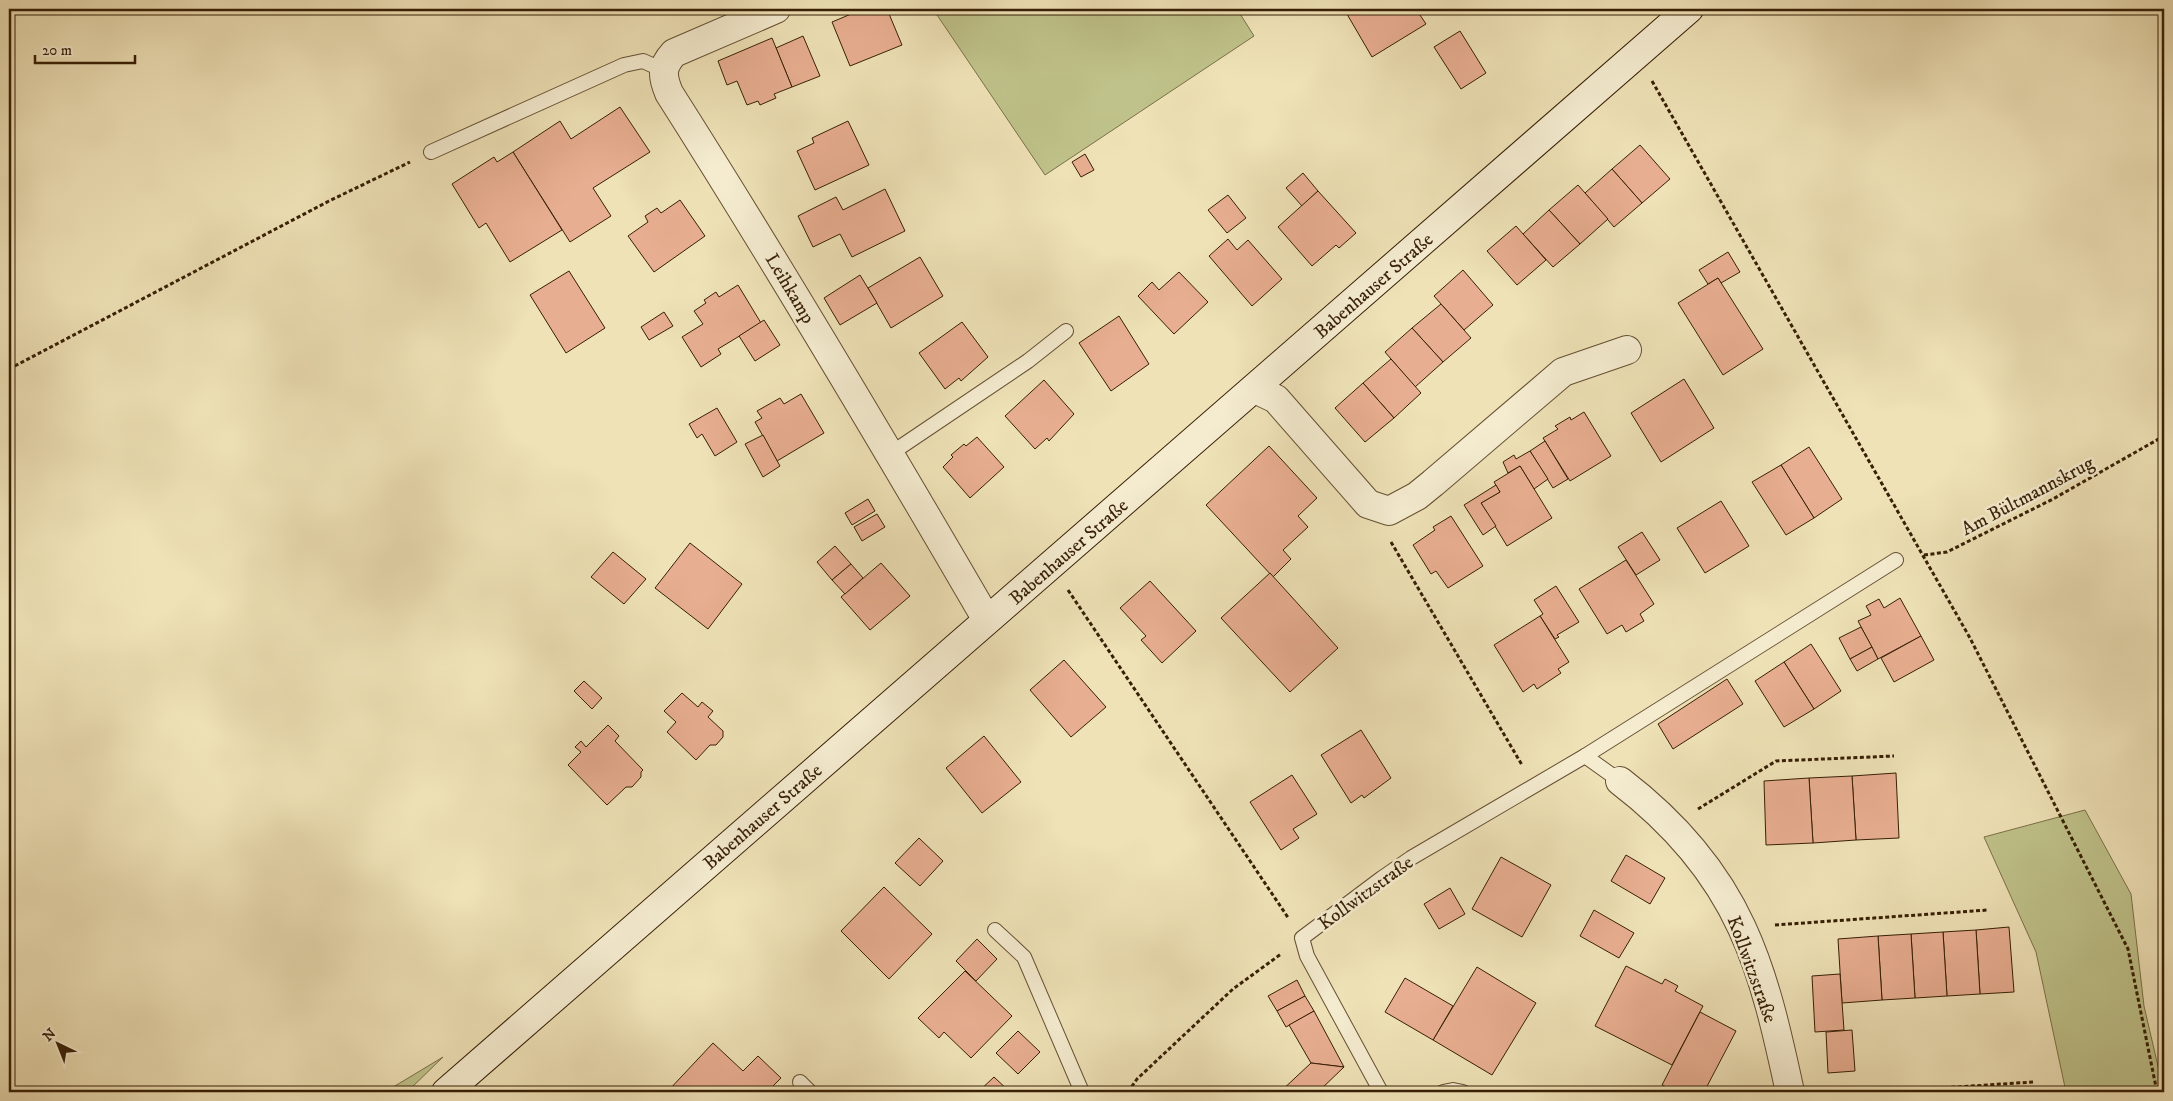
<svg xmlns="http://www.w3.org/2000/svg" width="2173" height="1101" font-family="'IM FELL DW Pica',serif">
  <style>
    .green { fill: #bfc28a; stroke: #7b7048 }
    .building { fill: #e8ae91; stroke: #371f05 }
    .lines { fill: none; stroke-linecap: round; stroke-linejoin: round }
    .lane-casing { stroke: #655032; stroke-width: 16 }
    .street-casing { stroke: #655032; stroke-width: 30 }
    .secondary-casing { stroke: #371f05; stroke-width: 30 }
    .path { stroke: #371f05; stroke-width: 3; stroke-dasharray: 4 2.5; stroke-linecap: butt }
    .lane { stroke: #f5ecd0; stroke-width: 14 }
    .street { stroke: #f5ecd0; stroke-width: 28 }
    .secondary { stroke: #f5ecd0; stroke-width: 28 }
    .labels { text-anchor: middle; stroke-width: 5; stroke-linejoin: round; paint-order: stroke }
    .street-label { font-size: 19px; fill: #371f05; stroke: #f5ecd0 }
  </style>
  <rect width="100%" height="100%" fill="#efe2b7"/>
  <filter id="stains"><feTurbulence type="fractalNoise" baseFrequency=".004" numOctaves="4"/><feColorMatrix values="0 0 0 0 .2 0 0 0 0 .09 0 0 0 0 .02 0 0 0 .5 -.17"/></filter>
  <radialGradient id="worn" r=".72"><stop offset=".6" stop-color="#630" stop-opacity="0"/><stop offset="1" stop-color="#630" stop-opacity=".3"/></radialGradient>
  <g class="green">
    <path d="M933 9H1237L1254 36 1045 175Z"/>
    <path d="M2085 810 2131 894 2144 1006 2164 1092H2066L2036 952 1984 837Z"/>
    <path d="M443 1057 407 1092H385Z"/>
  </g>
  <g class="building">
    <path d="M863 9H887L902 45 850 66 832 22Z"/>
    <path d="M1344 9H1416L1426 24 1372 57Z"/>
    <path d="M1460 31 1486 73 1461 89 1434 47Z"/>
    <path d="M803 36 820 76 792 87 776 48Z"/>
    <path d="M772 38 792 87 774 94 776 98 760 105 758 101 747 105 737 81 727 85 718 61Z"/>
    <path d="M620 107 650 152 593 188 611 216 570 242 513 152 560 121 571 139Z"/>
    <path d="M848 121 869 165 815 190 797 151 814 143 812 138Z"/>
    <path d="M1640 145 1670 179 1642 203 1612 169Z"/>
    <path d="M513 152 562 230 510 262 486 223 479 228 452 184 494 157 497 162Z"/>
    <path d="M1085 154 1094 170 1081 177 1072 162Z"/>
    <path d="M1612 169 1642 203 1614 227 1585 193Z"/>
    <path d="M1303 173 1318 191 1302 206 1286 188Z"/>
    <path d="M1578 185 1608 219 1580 244 1549 210Z"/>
    <path d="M885 189 905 231 852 257 840 234 813 247 798 216 836 197 843 210Z"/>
    <path d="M1318 191 1356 233 1339 248 1336 245 1312 266 1278 227Z"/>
    <path d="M1228 195 1246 218 1227 233 1208 210Z"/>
    <path d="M680 200 705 236 654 272 628 236 648 222 645 216 657 208 661 213Z"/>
    <path d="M1549 210 1580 244 1553 267 1523 234Z"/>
    <path d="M1516 226 1546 260 1517 285 1487 251Z"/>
    <path d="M1228 239 1237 250 1248 240 1282 279 1252 306 1209 256Z"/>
    <path d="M1728 252 1740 272 1721 283 1718 278 1708 284 1699 270Z"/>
    <path d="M920 257 943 296 891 328 868 288Z"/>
    <path d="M1463 270 1493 305 1464 330 1434 296Z"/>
    <path d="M569 271 605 328 566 353 530 295Z"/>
    <path d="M1179 272 1208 302 1174 334 1138 296 1152 282 1159 290Z"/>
    <path d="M860 275 877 303 840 325 824 298Z"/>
    <path d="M1718 278 1763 349 1723 375 1678 303Z"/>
    <path d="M738 285 761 323 718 349 721 354 701 367 682 337 703 324 694 311 706 303 704 300 716 292 719 297Z"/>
    <path d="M1441 304 1471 338 1443 362 1412 328Z"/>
    <path d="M664 312 673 326 649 340 641 327Z"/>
    <path d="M1119 316 1149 364 1111 391 1079 343Z"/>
    <path d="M764 320 780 345 755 361 739 336Z"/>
    <path d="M962 322 988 357 961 381 959 378 945 389 919 353Z"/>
    <path d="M1412 328 1443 362 1415 387 1385 352Z"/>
    <path d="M1391 359 1421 393 1394 418 1363 383Z"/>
    <path d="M1684 379 1714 428 1661 462 1631 413Z"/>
    <path d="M1044 380 1074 414 1049 441 1047 438 1035 449 1005 416Z"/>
    <path d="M1363 383 1394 418 1365 442 1335 408Z"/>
    <path d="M801 394 824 433 777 461 755 422 762 418 757 411 780 398 784 404Z"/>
    <path d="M717 408 737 442 715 456 702 434 697 438 689 424Z"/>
    <path d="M1584 412 1611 456 1570 481 1543 438 1558 429 1555 426 1570 417 1571 420Z"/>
    <path d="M763 435 780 466 763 477 745 444Z"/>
    <path d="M977 437 1004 467 970 498 943 467 953 457 951 455 964 444 966 446Z"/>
    <path d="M1545 441 1568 479 1553 488 1530 451Z"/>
    <path d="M1269 446 1317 498 1298 516 1308 527 1283 550 1291 559 1273 577 1206 505Z"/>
    <path d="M1809 447 1842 499 1814 518 1781 465Z"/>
    <path d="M1530 451 1548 479 1534 489 1520 466 1508 473 1503 462 1514 455 1516 459Z"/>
    <path d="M1781 465 1814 518 1786 535 1752 482Z"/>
    <path d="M1520 466 1552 518 1507 546 1481 503 1500 492 1494 482Z"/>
    <path d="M1496 485 1500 492 1481 503 1496 526 1483 535 1464 505Z"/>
    <path d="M868 499 875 511 852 525 845 513Z"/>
    <path d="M1721 501 1749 546 1705 573 1677 528Z"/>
    <path d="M877 514 885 527 862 541 854 527Z"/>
    <path d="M1451 516 1483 566 1448 588 1436 571 1431 574 1413 545 1435 530 1433 527Z"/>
    <path d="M1642 532 1660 560 1636 575 1618 547Z"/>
    <path d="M690 543 742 584 708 629 655 588Z"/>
    <path d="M835 546 851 564 832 580 817 562Z"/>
    <path d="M613 552 646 579 624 604 591 577Z"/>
    <path d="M1626 560 1654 604 1640 614 1644 621 1626 632 1622 625 1607 634 1579 589Z"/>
    <path d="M881 563 910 596 870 630 841 597Z"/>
    <path d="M851 564 863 578 845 594 832 580Z"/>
    <path d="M1270 573 1338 648 1290 692 1221 618Z"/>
    <path d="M1150 581 1196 631 1162 663 1141 640 1146 636 1120 608Z"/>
    <path d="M1556 586 1579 622 1557 635 1559 637 1555 639 1540 616 1543 614 1534 600Z"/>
    <path d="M1900 598 1921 636 1878 659 1858 621 1871 615 1866 606 1879 599 1884 608Z"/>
    <path d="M1540 616 1569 662 1558 669 1561 673 1537 689 1534 684 1523 692 1494 645Z"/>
    <path d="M1861 627 1872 647 1850 659 1839 638Z"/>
    <path d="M1921 636 1934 660 1894 682 1881 658Z"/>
    <path d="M1811 644 1841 691 1814 709 1784 662Z"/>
    <path d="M1872 647 1878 659 1857 671 1850 659Z"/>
    <path d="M1064 660 1106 707 1071 737 1030 690Z"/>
    <path d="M1784 662 1814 709 1784 727 1755 681Z"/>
    <path d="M1727 679 1743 704 1673 749 1658 724Z"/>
    <path d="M584 681 602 698 592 709 574 691Z"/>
    <path d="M682 693 698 707 702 702 713 711 708 717 723 731V737L716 745H710L696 760 667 732 676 722 664 711Z"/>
    <path d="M608 725 619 736 615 741 643 770 641 772V777L632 787H626L607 805 568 765 581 752 575 747 581 741 586 747Z"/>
    <path d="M1361 730 1391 778 1364 798 1362 795 1351 803 1321 755Z"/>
    <path d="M984 736 1021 782 982 813 946 768Z"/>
    <path d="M1896 773 1899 838 1856 840 1852 776Z"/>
    <path d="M1292 775 1317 814 1293 829 1299 838 1281 850 1250 802Z"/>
    <path d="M1852 776 1856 840 1813 843 1809 778Z"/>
    <path d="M1809 778 1813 843 1766 845 1764 781Z"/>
    <path d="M919 838 943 861 920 886 895 863Z"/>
    <path d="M1626 855 1665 878 1650 904 1611 881Z"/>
    <path d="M1501 857 1551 885 1522 937 1472 909Z"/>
    <path d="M884 887 932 934 889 979 841 931Z"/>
    <path d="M1450 888 1465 914 1439 929 1424 904Z"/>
    <path d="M1594 910 1634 933 1619 958 1580 936Z"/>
    <path d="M2009 927 2014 992 1980 994 1976 930Z"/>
    <path d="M1976 930 1980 994 1947 996 1943 932Z"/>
    <path d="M1943 932 1947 996 1915 998 1911 934Z"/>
    <path d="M1911 934 1915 998 1882 1000 1878 936Z"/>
    <path d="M1878 936 1882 1000 1842 1003 1838 939Z"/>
    <path d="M977 939 997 959 976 981 956 961Z"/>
    <path d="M1626 966 1662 984 1665 979 1678 986 1675 991 1703 1006 1672 1065 1595 1026Z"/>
    <path d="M1477 967 1536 1003 1492 1075 1433 1040Z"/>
    <path d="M965 971 1012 1016 971 1058 944 1032 939 1038 918 1018Z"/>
    <path d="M1840 974 1844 1030 1815 1032 1812 976Z"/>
    <path d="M1405 978 1453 1006 1433 1040 1385 1012Z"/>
    <path d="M1297 980 1305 996 1277 1011 1268 996Z"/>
    <path d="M1305 996 1314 1011 1286 1027 1277 1011Z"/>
    <path d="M1314 1011 1344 1067 1311 1063 1289 1025Z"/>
    <path d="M1700 1012 1736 1031 1704 1092H1676L1662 1085Z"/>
    <path d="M1852 1030 1855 1071 1828 1073 1826 1032Z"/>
    <path d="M1018 1031 1040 1052 1018 1074 996 1053Z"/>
    <path d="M713 1043 743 1071 758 1056 781 1078 767 1092H667Z"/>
    <path d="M1311 1063 1344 1067 1318 1092H1280Z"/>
    <path d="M994 1077 1010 1092H978Z"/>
  </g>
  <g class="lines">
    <defs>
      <g id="lane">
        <path d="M431 152 624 65 643 61 663 70"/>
        <path d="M890 454 1028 361 1066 331"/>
        <path d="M1585 756 1620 781"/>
        <path d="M995 930 1024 957 1082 1092"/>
        <path d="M800 1082 810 1092"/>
        <path d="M1381 1092 1307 956 1302 938 1382 878 1411 858 1585 756 1896 560"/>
        <path d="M1443 1092 1453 1090 1463 1092"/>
      </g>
      <g id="street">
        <path d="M776 9 674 53C661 67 662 76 669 93 779 266 884 443 987 620"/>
        <path d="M1255 389 1276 399 1368 504 1389 511 1417 496 1433 483 1563 372 1627 350"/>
        <path d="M1620 781C1671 820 1715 869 1742 928 1766 980 1778 1037 1790 1092"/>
      </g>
      <path id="secondary" d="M446 1092 1689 9"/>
    </defs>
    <use href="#lane" class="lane-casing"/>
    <use href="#street" class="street-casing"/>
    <use href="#secondary" class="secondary-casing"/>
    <g class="path">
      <path d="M1652 81 1970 638 2128 949 2157 1092"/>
      <path d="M9 369 329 201 410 162"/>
      <path d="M1391 542 1522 765"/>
      <path d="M1924 555 1947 552 2053 499 2164 436"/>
      <path d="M1068 590 1289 919"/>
      <path d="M1698 809 1776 761 1894 756"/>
      <path d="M1775 925 1988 910"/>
      <path d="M1128 1092 1137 1079 1233 989 1281 954"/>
      <path d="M1880 1092 2033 1082"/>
    </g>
    <use href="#lane" class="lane"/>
    <use href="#street" class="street"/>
    <use href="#secondary" class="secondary"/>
  </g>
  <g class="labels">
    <g class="street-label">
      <text transform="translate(1373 285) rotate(-41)" y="7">Babenhauser Straße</text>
      <text transform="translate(791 288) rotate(59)" y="7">Leihkamp</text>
      <text transform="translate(2027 495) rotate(-28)" y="7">Am Bültmannskrug</text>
      <text transform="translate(1068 551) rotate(-41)" y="7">Babenhauser Straße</text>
      <text transform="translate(762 816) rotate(-41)" y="7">Babenhauser Straße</text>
      <text transform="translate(1365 892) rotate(-36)" y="7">Kollwitzstraße</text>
      <text transform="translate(1753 969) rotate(70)" y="7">Kollwitzstraße</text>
    </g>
  </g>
  <rect width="2173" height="1101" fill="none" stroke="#efe2b7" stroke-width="30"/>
  <rect x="10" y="10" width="2153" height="1081" fill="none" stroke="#371f05" stroke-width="2.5"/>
  <rect x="15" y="15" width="2143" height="1071" fill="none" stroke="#371f05"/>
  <g transform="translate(58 1044) rotate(317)" stroke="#f5ecd0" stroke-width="4" paint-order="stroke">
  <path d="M0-4L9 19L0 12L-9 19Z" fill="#371f05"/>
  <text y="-8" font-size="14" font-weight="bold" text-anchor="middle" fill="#371f05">N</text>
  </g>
  <path d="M35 55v8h100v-8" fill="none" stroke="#371f05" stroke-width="2.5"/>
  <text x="42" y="55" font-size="15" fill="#371f05" stroke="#f5ecd0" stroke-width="4" paint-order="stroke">20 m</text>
  <rect width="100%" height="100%" filter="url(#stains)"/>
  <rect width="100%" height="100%" fill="url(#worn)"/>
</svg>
